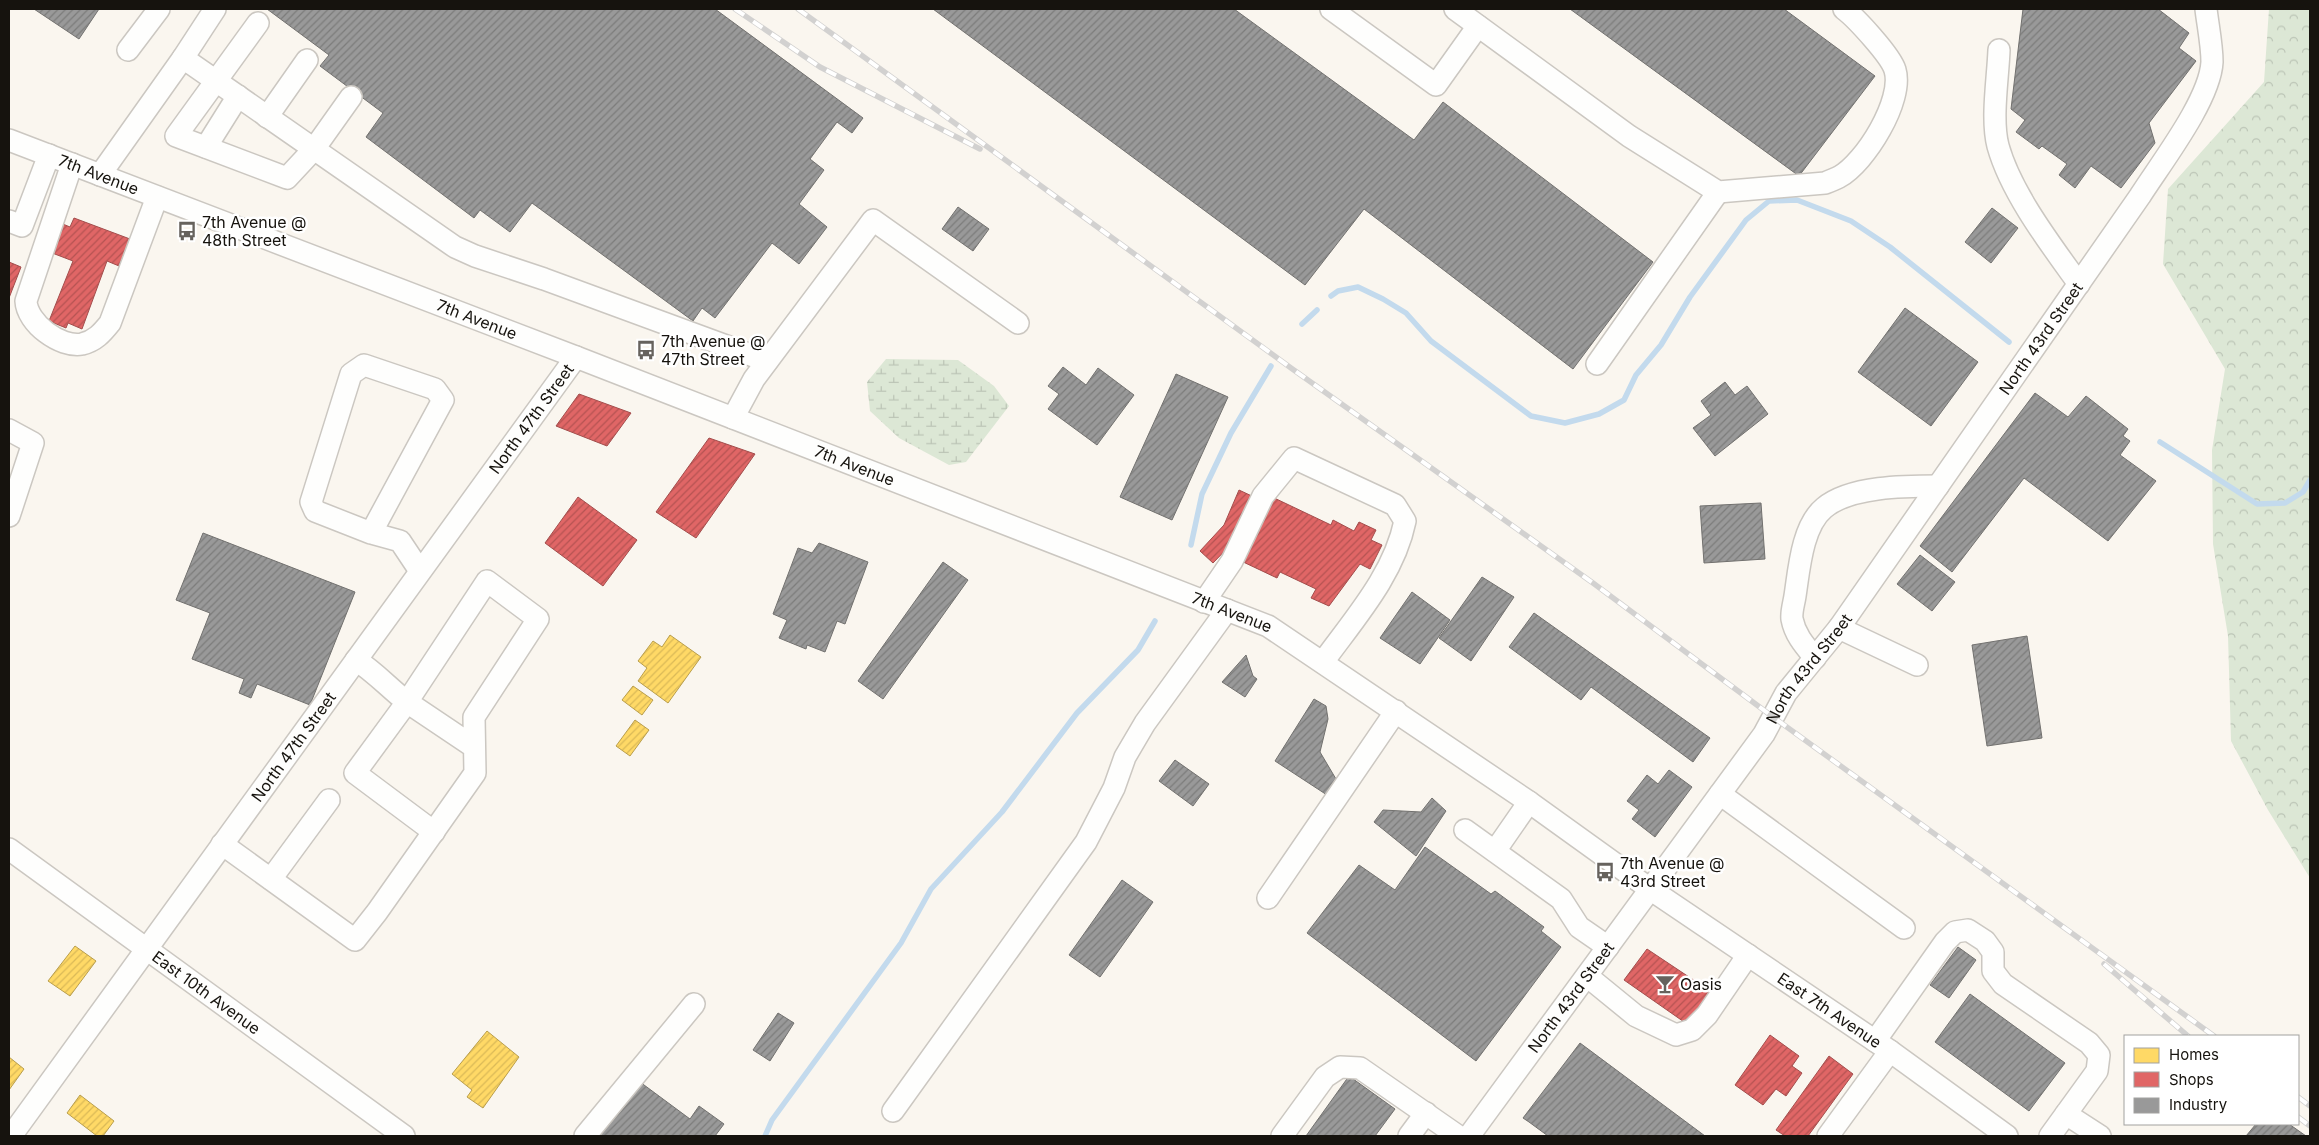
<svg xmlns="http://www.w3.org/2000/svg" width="2319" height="1145" font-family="Inter,sans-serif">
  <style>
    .forest { fill: url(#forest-crowns) }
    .wetland { fill: url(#wetland-marsh) }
    .homes { fill: url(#homes-hatch); stroke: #b99e4c }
    .shops { fill: url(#shops-hatch); stroke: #a34d4c }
    .industry { fill: url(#industry-hatch); stroke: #72716f }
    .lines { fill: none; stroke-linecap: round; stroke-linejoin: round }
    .stream { stroke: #c3daed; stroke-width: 5.5 }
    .minor-casing { stroke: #cbc7c1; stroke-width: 24 }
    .minor { stroke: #fefefd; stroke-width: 21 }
    .rail-casing { stroke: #d2d1d0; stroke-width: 5.5 }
    .rail { stroke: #fff; stroke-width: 4; stroke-dasharray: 11; stroke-linecap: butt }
    .labels { text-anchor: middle; stroke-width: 5; stroke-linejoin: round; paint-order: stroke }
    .street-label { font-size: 16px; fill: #16130e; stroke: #fff }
    .poi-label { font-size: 16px; fill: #16130e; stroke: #fff; text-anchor: start }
  </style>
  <defs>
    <pattern id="forest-crowns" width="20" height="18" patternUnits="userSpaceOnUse" patternTransform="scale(1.25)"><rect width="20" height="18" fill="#dce7d5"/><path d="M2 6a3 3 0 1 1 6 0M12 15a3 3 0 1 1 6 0" fill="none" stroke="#bcc5b6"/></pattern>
    <pattern id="wetland-marsh" width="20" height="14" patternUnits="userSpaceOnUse" patternTransform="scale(1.25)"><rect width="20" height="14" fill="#dce7d5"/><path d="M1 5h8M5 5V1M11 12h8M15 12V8" fill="none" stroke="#bcc5b6"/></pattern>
    <pattern id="homes-hatch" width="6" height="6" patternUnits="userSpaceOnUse" patternTransform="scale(1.25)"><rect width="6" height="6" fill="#ffd966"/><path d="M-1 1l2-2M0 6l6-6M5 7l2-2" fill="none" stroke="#dab957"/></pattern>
    <pattern id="shops-hatch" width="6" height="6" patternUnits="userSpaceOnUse" patternTransform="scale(1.25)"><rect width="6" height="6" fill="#e06666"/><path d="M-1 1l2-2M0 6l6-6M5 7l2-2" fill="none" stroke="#b55352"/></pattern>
    <pattern id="industry-hatch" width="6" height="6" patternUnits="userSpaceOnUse" patternTransform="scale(1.25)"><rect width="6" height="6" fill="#999"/><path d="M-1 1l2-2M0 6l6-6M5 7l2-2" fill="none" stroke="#7c7c7b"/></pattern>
  </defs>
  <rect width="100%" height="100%" fill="#faf6ef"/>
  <path class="forest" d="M2269 9H2310V878L2268 810 2231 741 2228 636 2213 544 2212 450 2225 369 2163 264 2168 189 2264 82Z"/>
  <path class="wetland" d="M886 359 958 360 994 386 1009 406 966 462 949 465 899 438 870 411 867 382Z"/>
  <g class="homes">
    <path d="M670 635 701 657 668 703 638 681 647 668 638 661 653 641 662 647Z"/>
    <path d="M633 686 653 700 642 715 622 700Z"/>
    <path d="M635 720 649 730 630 756 616 746Z"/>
    <path d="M75 946 96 961 70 996 48 981Z"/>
    <path d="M487 1031 519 1057 483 1108 467 1097 472 1090 452 1074Z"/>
    <path d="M9 1057 24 1069 9 1090Z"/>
    <path d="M80 1095 114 1121 103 1136H97L67 1113Z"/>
  </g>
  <g class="shops">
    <path d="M74 218 130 239 119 266 107 261 82 329 68 323 66 328 49 321 73 261 47 251 58 222 70 227Z"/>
    <path d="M9 262 21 267 9 298Z"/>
    <path d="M579 394 631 413 607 446 556 426Z"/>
    <path d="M709 438 755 454 696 538 656 512Z"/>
    <path d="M1239 490 1256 498 1240 535 1213 563 1200 551 1224 525Z"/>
    <path d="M1270 496 1331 525 1333 520 1354 531 1359 522 1376 530 1371 540 1382 545 1370 569 1360 564 1329 606 1311 598 1316 589 1280 572 1277 578 1239 560Z"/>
    <path d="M578 497 637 540 603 586 545 543Z"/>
    <path d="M1647 949 1710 991 1687 1024 1624 980Z"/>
    <path d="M1770 1035 1799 1056 1792 1066 1802 1073 1786 1096 1776 1089 1763 1105 1735 1085Z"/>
    <path d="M1829 1056 1853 1074 1808 1136H1785L1776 1130Z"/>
  </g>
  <g class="industry">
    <path d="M34 9H99L79 39Z"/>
    <path d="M267 9H715L863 118 852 133 837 122 810 159 824 170 799 204 827 227 799 264 772 243 715 318 702 308 693 321 532 203 510 232 480 210 474 218 366 137 383 113 320 66 329 55Z"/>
    <path d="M933 9H1234L1414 140 1443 102 1653 262 1573 369 1364 209 1305 285Z"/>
    <path d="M1570 9H1784L1875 76 1799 176Z"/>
    <path d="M2023 9H2158L2189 33 2179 48 2196 61 2149 123 2155 143 2121 188 2091 166 2075 188 2059 175 2067 164 2042 146 2039 149 2016 132 2025 120 2011 109Z"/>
    <path d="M958 207 989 229 973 251 942 229Z"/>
    <path d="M1992 208 2018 228 1991 263 1965 242Z"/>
    <path d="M1905 308 1978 362 1931 426 1858 372Z"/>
    <path d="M1063 367 1086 385 1098 368 1134 395 1097 445 1048 409 1059 394 1048 386Z"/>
    <path d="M1176 374 1228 397 1172 520 1120 497Z"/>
    <path d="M1725 382 1735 395 1747 386 1768 414 1715 456 1693 428 1711 415 1701 401Z"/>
    <path d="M2035 393 2068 417 2086 396 2128 429 2123 436 2130 441 2120 455 2156 481 2108 541 2024 478 1952 572 1920 546Z"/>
    <path d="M1761 503 1765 559 1704 563 1700 506Z"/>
    <path d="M203 533 355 592 310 705 257 684 251 698 239 693 244 679 192 659 210 613 176 600Z"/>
    <path d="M819 543 868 562 845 624 837 621 825 652 807 645 806 649 779 638 787 620 773 614 798 548 812 553Z"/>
    <path d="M1920 555 1955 582 1932 611 1897 584Z"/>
    <path d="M943 562 968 580 883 699 858 681Z"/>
    <path d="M1482 577 1514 597 1471 661 1439 638Z"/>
    <path d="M1412 592 1450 620 1420 664 1380 638Z"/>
    <path d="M1534 613 1710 738 1693 762 1591 687 1581 700 1509 647Z"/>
    <path d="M2027 636 2042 738 1987 746 1972 645Z"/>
    <path d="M1246 655 1253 676 1257 679 1245 697 1222 682Z"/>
    <path d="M1314 699 1326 706 1328 719 1320 752 1336 779 1327 795 1275 761Z"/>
    <path d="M1175 760 1209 784 1193 806 1159 781Z"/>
    <path d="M1669 770 1692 787 1655 837 1632 819 1639 810 1627 801 1647 775 1658 784Z"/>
    <path d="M1432 798 1446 811 1416 856 1374 822 1383 810 1421 812Z"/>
    <path d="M1425 847 1491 894 1495 891 1544 927 1541 931 1561 947 1476 1061 1307 933 1359 865 1395 890Z"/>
    <path d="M1122 880 1153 902 1100 977 1069 955Z"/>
    <path d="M1958 947 1976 960 1949 998 1930 985Z"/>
    <path d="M1970 994 2065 1063 2029 1111 1935 1042Z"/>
    <path d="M778 1013 794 1023 770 1061 753 1050Z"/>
    <path d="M1580 1043 1705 1136H1548L1529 1122 1523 1118Z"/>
    <path d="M1349 1076 1395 1109 1375 1136H1306Z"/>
    <path d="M640 1082 690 1119 699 1106 724 1124 715 1136H600Z"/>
    <path d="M2256 1124H2289L2306 1136H2246Z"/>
  </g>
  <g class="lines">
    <g class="stream">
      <path d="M1331 296 1338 291 1358 287 1383 299 1406 313 1431 341 1531 416 1565 423 1599 414 1624 400 1636 375 1661 345 1690 297 1746 220 1769 201 1797 200 1851 221 1890 247 2009 342"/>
      <path d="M1302 324 1317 310"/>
      <path d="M2160 442 2257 504 2285 503 2303 492 2310 480"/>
      <path d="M1191 545 1202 494 1231 433 1271 366"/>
      <path d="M765 1136 772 1120 901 943 931 889 1002 812 1077 713 1138 650 1155 621"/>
    </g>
    <defs>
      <g id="minor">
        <path d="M1331 9 1436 85 1478 26"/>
        <path d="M1455 9 1629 136 1718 192 1825 183C1830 181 1835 179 1839 177 1865 163 1904 100 1895 70 1891 56 1856 18 1844 9"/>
        <path d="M258 23 176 136 287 178 314 149 351 97"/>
        <path d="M128 50 159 9"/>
        <path d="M1999 50C1998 78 1991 119 1998 146 2011 193 2051 245 2079 284"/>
        <path d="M183 58 215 9"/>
        <path d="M267 117 307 60"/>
        <path id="s1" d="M9 140 576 357 1268 626 1529 802 1650 889 1890 1051 2007 1136"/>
        <path d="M206 147 238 96"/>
        <path d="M72 164 26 301C27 323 60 348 82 344 95 341 102 333 110 323L157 197"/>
        <path d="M100 175 183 58 455 247 475 256 544 279 767 361"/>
        <path d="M9 221 22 226 49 155"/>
        <path d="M1597 364 1718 192"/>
        <path d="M733 418 754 379 873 220 1018 323"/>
        <path d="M9 430 33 443 9 516"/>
        <path d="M371 533 443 400 435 389 364 365 351 374 311 502 315 511 371 533 400 541 420 571"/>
        <path d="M1204 602 1232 561 1263 496 1294 458 1395 505 1405 521C1394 575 1354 619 1323 662"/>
        <path d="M1839 628 1917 665"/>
        <path d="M1815 658C1805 646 1795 635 1792 619 1791 612 1794 603 1795 596 1799 570 1802 526 1824 508 1850 486 1906 486 1938 486"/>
        <path d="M356 660C375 672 389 688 407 702L355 773 434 832"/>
        <path d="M1720 794 1904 928"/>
        <path d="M1465 830 1561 899 1579 927 1608 947"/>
        <path d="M222 844 355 940 377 912 475 773 474 717 538 619 487 581 407 702 474 747"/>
        <path id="s2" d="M9 849 404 1136"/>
        <path d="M1495 851 1529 802"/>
        <path d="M271 879 329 800"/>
        <path d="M1268 898 1396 711"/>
        <path d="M1587 976 1636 1016 1676 1035 1692 1030 1707 1015 1748 955"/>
        <path d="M1875 1041 1945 942 1955 932 1968 930 1985 941 1993 952V971L2003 984 2089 1043 2099 1055 2097 1071 2050 1136"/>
        <path d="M893 1111 1086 842 1114 788 1125 757 1145 723 1227 610"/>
        <path d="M2066 1114 2100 1136"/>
        <path id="s3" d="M11 1136 576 357"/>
        <path d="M585 1136 694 1004"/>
        <path d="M1282 1136 1325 1077 1340 1067 1360 1068 1458 1136"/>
        <path d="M1409 1136 1426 1113"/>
        <path id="s4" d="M1469 1136 1764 734 1786 693 1839 628 2140 196C2161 163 2210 100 2212 62 2212 45 2208 26 2206 9"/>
        <path d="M1828 1136 1890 1051"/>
      </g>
    </defs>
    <use href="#minor" class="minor-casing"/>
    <use href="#minor" class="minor"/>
    <defs>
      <g id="rail">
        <path d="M735 9 820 67 980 149"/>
        <path d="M798 9 1291 368 1593 583 1773 717 2214 1036"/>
        <path d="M2104 964 2188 1036"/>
        <path d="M2298 1097 2310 1106"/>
        <path d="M2298 1117 2310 1126"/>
      </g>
    </defs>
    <use href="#rail" class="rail-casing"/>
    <use href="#rail" class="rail"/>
  </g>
  <defs>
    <symbol id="bus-bare" viewBox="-9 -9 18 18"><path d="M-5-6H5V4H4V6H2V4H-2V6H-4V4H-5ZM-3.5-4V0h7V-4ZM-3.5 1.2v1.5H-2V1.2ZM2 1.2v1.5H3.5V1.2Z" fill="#66625d" stroke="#fff" stroke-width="2.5" paint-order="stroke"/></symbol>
    <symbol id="bar-bare" viewBox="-9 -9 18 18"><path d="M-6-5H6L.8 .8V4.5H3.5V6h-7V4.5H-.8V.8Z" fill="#66625d" stroke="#fff" stroke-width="2.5" paint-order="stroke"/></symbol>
  </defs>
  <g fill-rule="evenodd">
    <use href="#bus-bare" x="173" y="217" width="28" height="28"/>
    <use href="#bus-bare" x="632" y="336" width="28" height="28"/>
    <use href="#bus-bare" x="1591" y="858" width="28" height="28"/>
    <use href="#bar-bare" x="1651" y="970" width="28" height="28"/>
  </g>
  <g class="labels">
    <g class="street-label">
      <text dy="6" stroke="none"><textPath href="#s1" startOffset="96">7th Avenue</textPath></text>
      <text dy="6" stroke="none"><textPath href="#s1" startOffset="501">7th Avenue</textPath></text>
      <text dy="6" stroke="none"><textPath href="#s4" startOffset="982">North 43rd Street</textPath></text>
      <text dy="6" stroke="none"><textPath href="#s3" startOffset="886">North 47th Street</textPath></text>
      <text dy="6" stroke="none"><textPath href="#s1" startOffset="906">7th Avenue</textPath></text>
      <text dy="6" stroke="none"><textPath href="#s1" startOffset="1311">7th Avenue</textPath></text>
      <text dy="6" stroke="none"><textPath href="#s4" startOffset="578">North 43rd Street</textPath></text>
      <text dy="6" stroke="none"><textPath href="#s3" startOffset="481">North 47th Street</textPath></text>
      <text dy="6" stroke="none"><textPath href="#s2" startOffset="244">East 10th Avenue</textPath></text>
      <text dy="6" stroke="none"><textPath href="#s4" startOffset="172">North 43rd Street</textPath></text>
      <text dy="6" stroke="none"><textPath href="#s1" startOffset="2030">East 7th Avenue</textPath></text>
    </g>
    <g class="poi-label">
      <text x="202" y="228">7th Avenue @<tspan x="202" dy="18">48th Street</tspan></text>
      <text x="661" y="347">7th Avenue @<tspan x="661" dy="18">47th Street</tspan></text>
      <text x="1620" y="869">7th Avenue @<tspan x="1620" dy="18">43rd Street</tspan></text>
      <text x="1680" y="990">Oasis</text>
    </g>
  </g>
  <rect width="2319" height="1145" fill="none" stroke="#16130e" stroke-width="20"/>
  <rect x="2124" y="1035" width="175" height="90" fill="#ffffff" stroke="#a2a19f"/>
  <rect x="2134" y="1048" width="25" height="15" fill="#ffd966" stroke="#a2a19f"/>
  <text x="2169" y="1060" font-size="15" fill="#16130e">Homes</text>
  <rect x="2134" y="1072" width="25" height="15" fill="#e06666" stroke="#a2a19f"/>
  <text x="2169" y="1085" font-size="15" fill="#16130e">Shops</text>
  <rect x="2134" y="1098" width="25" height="15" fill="#999999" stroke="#a2a19f"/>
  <text x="2169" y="1110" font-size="15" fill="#16130e">Industry</text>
</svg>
